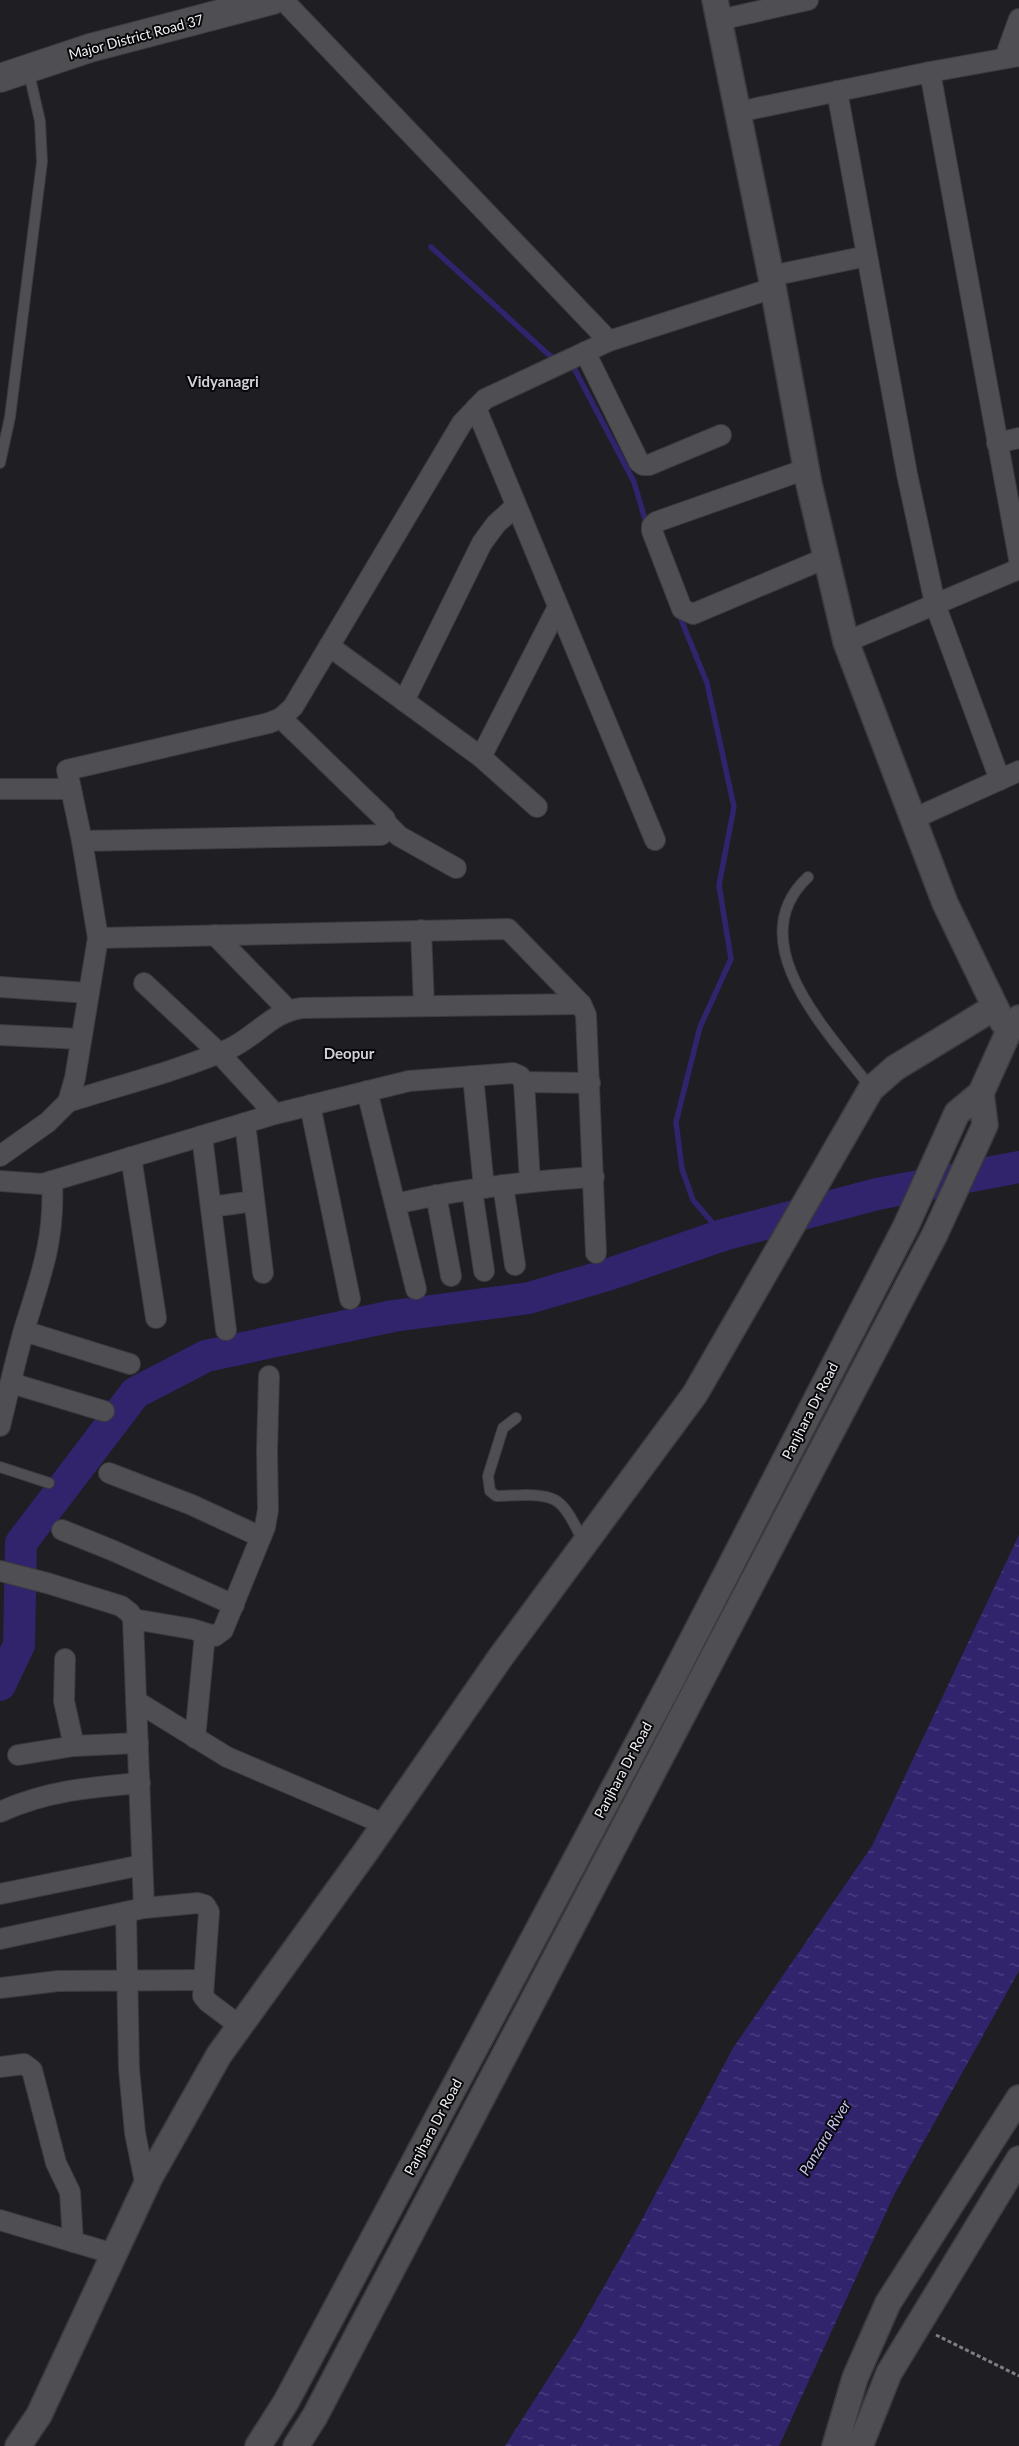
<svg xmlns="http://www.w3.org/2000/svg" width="1019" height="2446" font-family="Lato,sans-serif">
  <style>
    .water { fill: url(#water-ripples) }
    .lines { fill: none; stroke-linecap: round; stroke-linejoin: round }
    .stream { stroke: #32236d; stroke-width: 5.5 }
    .river { stroke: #32236d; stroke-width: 32 }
    .service-casing { stroke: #3b3b3f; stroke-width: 12 }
    .minor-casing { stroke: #3b3b3f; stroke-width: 22 }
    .tertiary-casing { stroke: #3b3b3f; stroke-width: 28 }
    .secondary-casing { stroke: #3b3b3f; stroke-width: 30 }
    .path { stroke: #7f7f83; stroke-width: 3; stroke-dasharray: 4 2.5; stroke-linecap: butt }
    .service { stroke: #4e4e53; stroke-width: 10 }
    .minor { stroke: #4e4e53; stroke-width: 20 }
    .tertiary { stroke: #4e4e53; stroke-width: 25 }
    .secondary { stroke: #4e4e53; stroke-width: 28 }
    .labels { text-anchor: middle; stroke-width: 4; stroke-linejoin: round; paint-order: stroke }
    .street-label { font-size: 14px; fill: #f1f1f5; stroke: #08080a }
    .neighbourhood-label { font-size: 15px; font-weight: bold; fill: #d1d1d8; stroke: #08080a }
    .water-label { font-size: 15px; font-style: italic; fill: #c6c4f1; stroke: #08080a }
  </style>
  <defs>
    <pattern id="water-ripples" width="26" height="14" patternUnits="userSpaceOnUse" patternTransform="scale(1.25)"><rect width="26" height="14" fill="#32236d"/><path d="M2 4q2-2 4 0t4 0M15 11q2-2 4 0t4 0" fill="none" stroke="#504382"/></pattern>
  </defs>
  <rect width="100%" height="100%" fill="#1e1e23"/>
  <path class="water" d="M1019 1535V1971L894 2195 779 2446H505L578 2332 639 2225 733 2048 872 1846Z"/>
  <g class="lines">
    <g class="stream">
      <path d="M431 247 549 355 558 360"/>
      <path d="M569 365 574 368 634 482 647 526"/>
      <path d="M678 612 707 683 734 807 719 885 731 959 700 1027 676 1122 682 1169 693 1200 723 1235"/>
    </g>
    <path class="river" d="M0 1685 19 1645 21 1543 135 1393 206 1356 393 1316 529 1298 604 1276 723 1235 877 1194 1019 1167"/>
    <defs>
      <g id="service">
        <path d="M0 463 10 417 42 162 40 121 28 69"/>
        <path d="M808 877C738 942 830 1034 871 1088"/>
        <path d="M516 1418 503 1428 488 1476 490 1491 496 1496C513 1496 540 1492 555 1500 568 1507 577 1530 584 1543"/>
        <path d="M0 1467 49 1483"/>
      </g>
      <g id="minor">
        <path d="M283 0 609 341"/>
        <path d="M719 20 808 0"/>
        <path d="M1005 58 1019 19"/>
        <path d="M930 72 1019 56"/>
        <path d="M837 91 907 474 935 604 1000 780"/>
        <path d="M738 112 930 72 1019 559"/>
        <path d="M771 276 867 256"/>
        <path d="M585 352 639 462 643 465H649L721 435"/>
        <path d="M476 408 655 840"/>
        <path d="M997 443 1019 438"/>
        <path d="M806 469 656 522 652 526V531L682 609 693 614 826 558"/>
        <path d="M846 642 1019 569"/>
        <path d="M329 646 481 757 537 807"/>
        <path d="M404 701 482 543 496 524 516 506"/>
        <path d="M481 757 558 607"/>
        <path d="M0 789H71"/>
        <path d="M913 819 1019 771"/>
        <path d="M388 825 399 836 456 868"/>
        <path d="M82 841 381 835C387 830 389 827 385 819L281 718"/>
        <path d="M421 930 424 1006"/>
        <path d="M215 935 288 1010"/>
        <path d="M98 938 508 929 581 1004 586 1015 596 1253"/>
        <path d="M144 983 219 1053 275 1114"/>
        <path d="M0 987 89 993"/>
        <path d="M0 1035 81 1039"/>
        <path d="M473 1076 484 1188"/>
        <path d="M524 1082 590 1083"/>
        <path d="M367 1091 416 1289"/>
        <path d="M68 1102C121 1085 177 1071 229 1049 256 1037 271 1012 302 1008L581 1004"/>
        <path d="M310 1105 350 1299"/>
        <path d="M245 1123 263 1273"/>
        <path d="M202 1136 226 1330"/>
        <path d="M0 1156 48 1122 68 1102 75 1078 98 938 82 841 67 770 269 723 281 718 293 707 462 423 485 399 609 341 773 288"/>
        <path d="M131 1157 156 1318"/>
        <path d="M0 1181 42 1184 275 1114 409 1081 513 1073 520 1076 524 1082 530 1181"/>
        <path d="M503 1185 515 1265"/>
        <path d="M472 1190 484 1271"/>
        <path d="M436 1195 451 1276"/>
        <path d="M395 1204C460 1189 527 1181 594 1177"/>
        <path d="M211 1207 254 1201"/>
        <path d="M24 1331 130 1364"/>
        <path d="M11 1383 104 1411"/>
        <path d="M0 1426C8 1394 15 1362 24 1330 41 1275 55 1240 52 1181"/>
        <path d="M109 1473 192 1505 261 1537"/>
        <path d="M62 1530 114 1551 234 1605"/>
        <path d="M0 1571 47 1583 121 1606 130 1613 133 1619 144 1908 0 1939"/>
        <path d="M133 1619 192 1629 215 1636 223 1630 265 1527 268 1510 267 1451 269 1376"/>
        <path d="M65 1659 64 1701 74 1746"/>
        <path d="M136 1701 227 1757 384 1824"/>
        <path d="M195 1738 205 1634"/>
        <path d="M18 1755 74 1746 138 1743"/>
        <path d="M0 1812C45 1791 91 1787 140 1783"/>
        <path d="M0 1894 142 1865"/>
        <path d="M144 1908 198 1903 205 1905 209 1912 203 1996 208 2002 240 2026"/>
        <path d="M126 1912 129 2069 135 2133 146 2187"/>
        <path d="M0 1988 58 1981 204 1980"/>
        <path d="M0 2067 24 2064 32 2070 56 2163 70 2192 73 2242"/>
        <path d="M0 2220 114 2254"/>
      </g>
      <g id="tertiary">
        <path d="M715 0 771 276 809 484 846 642 945 903 1002 1021"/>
        <path d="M18 2446 39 2415 150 2177 219 2055 367 1850 500 1658 695 1394 871 1089 895 1068 995 1007"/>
        <path d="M258 2446 286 2402 671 1681 906 1226 957 1113 981 1093 1008 1033 1019 1018"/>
        <path d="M296 2446 315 2416 935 1234 985 1125 981 1093"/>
        <path d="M835 2446 855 2378 888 2303 1019 2098"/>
        <path d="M860 2446 889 2373 1019 2159"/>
      </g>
      <path id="secondary" d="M0 78 90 48 273 0"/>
    </defs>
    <use href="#service" class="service-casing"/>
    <use href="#minor" class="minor-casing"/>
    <use href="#tertiary" class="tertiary-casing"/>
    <use href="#secondary" class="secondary-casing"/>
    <path class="path" d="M936 2335 1019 2376"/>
    <use href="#service" class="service"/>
    <use href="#minor" class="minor"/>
    <use href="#tertiary" class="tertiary"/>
    <use href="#secondary" class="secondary"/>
  </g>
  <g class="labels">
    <g class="street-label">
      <text transform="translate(136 37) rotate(-15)" y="5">Major District Road 37</text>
      <text transform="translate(810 1411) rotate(-63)" y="5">Panjhara Dr Road</text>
      <text transform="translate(623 1770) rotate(-62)" y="5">Panjhara Dr Road</text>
      <text transform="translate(433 2127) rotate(-62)" y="5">Panjhara Dr Road</text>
    </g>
    <g class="neighbourhood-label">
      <text x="223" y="387">Vidyanagri</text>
      <text x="349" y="1059">Deopur</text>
    </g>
    <g class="water-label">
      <text transform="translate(825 2138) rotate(-59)" y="5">Panzara River</text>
    </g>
  </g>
</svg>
